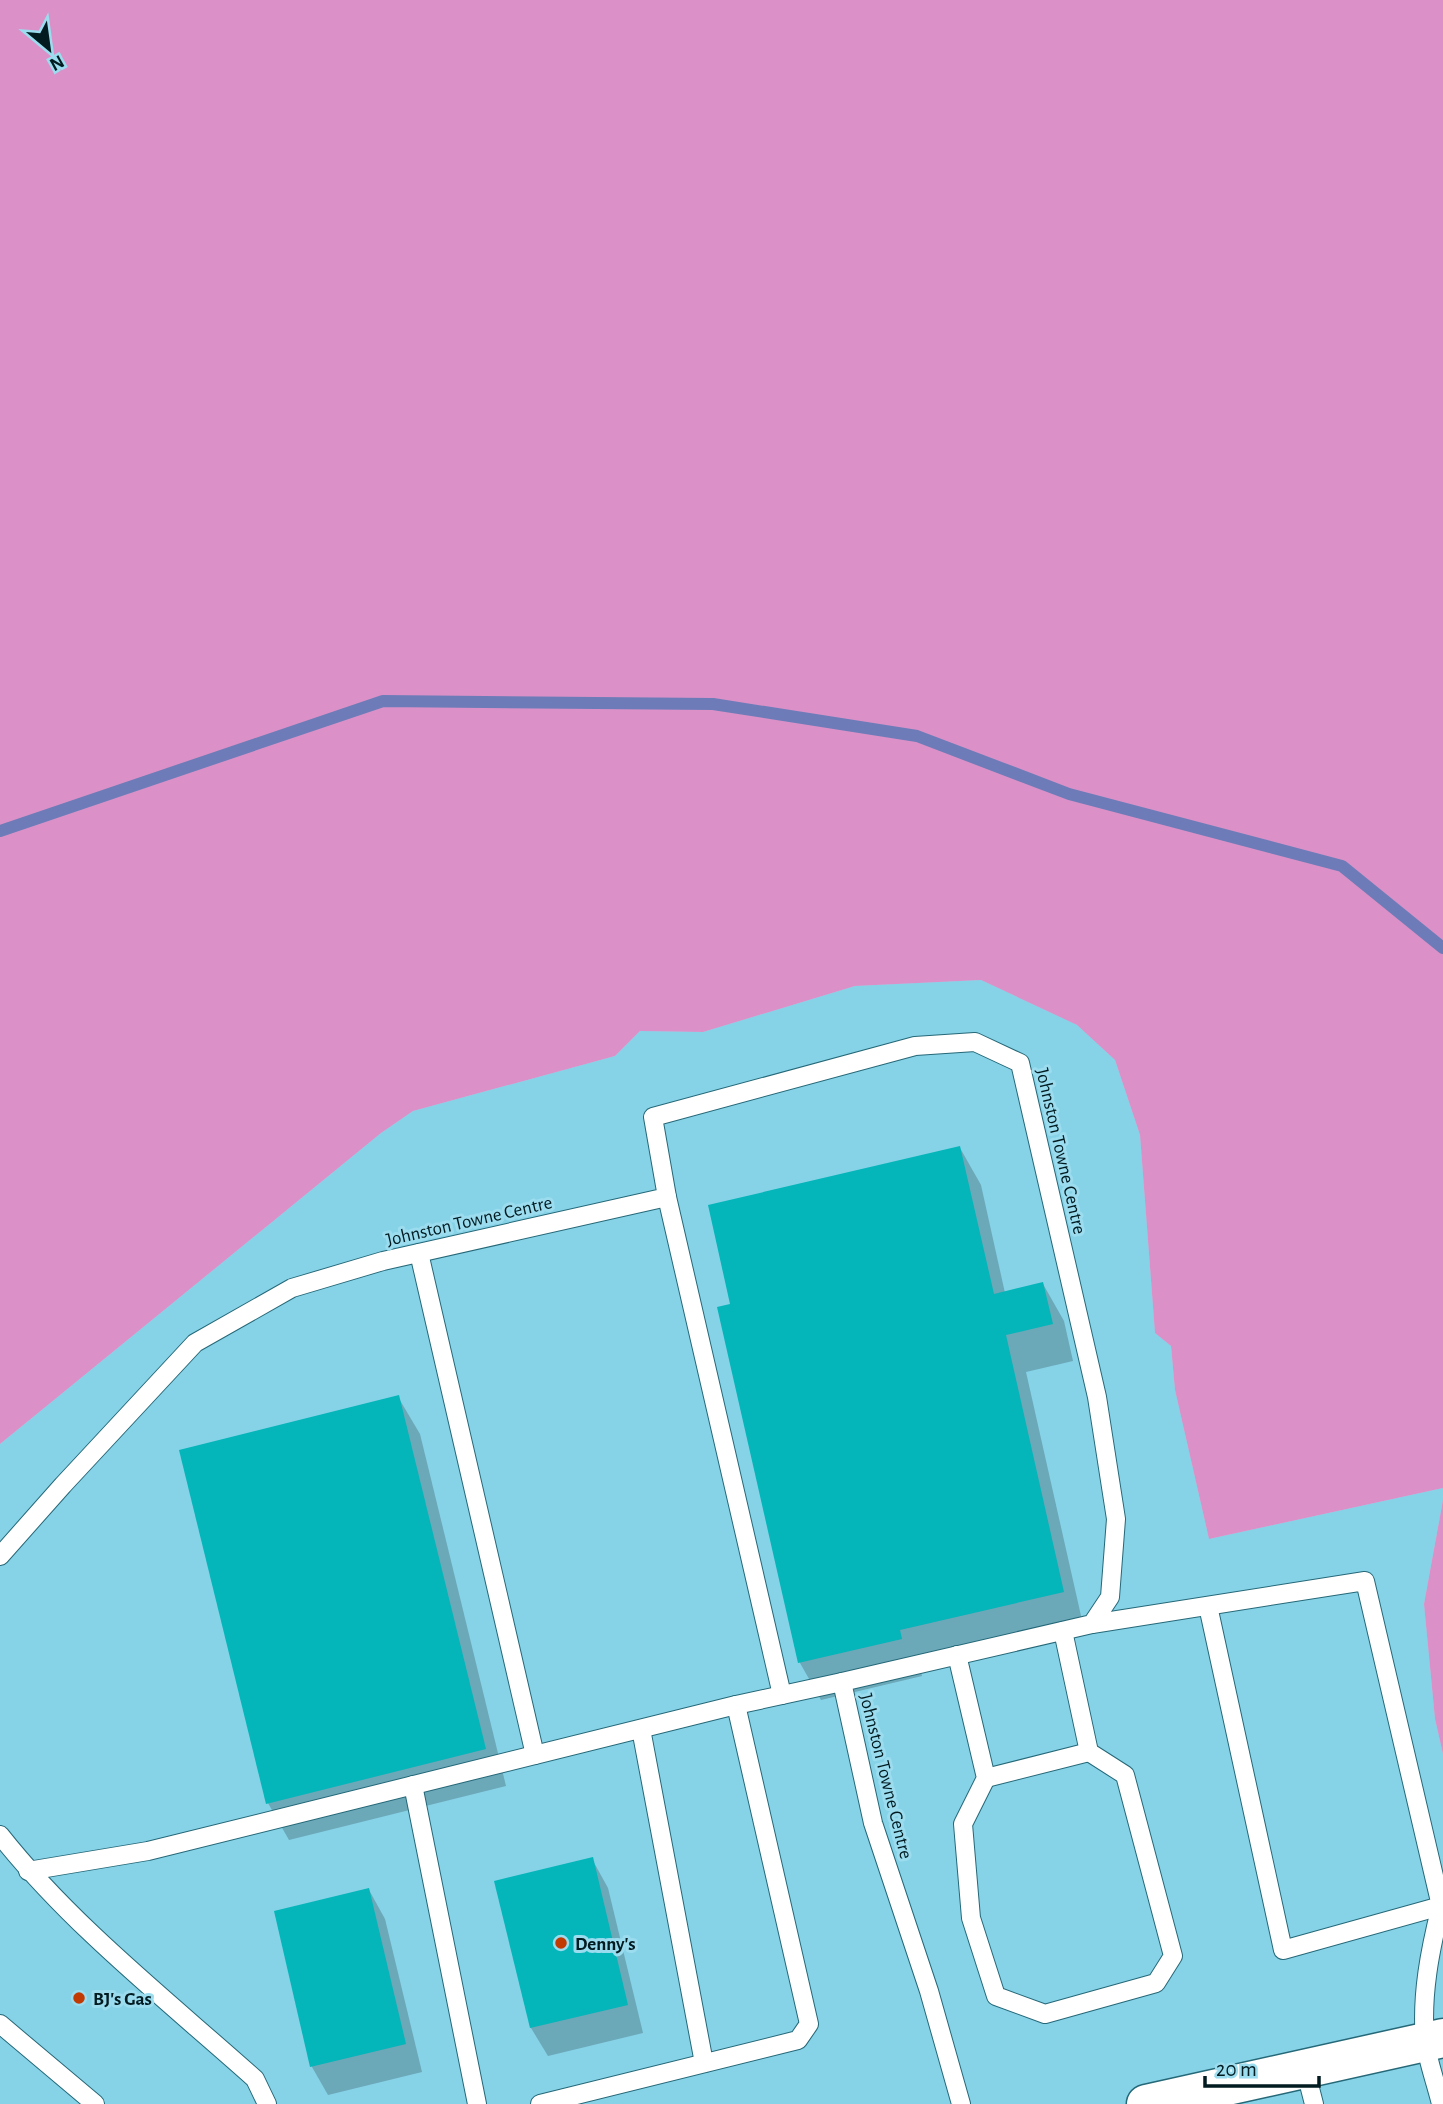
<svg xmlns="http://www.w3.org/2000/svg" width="1443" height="2104" font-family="'Alegreya Sans',sans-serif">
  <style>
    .built { fill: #86d2e7 }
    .green { fill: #db91c7 }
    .shadow { fill: #0003 }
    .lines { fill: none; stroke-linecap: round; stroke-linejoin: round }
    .stream { stroke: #6d7cb8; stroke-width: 12 }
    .building { fill: #04b5b9 }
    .service-casing { stroke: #256878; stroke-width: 20 }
    .secondary-casing { stroke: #256878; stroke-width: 41 }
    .service { stroke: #fff; stroke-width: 18 }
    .secondary { stroke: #fff; stroke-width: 38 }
    .poi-dot { fill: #c13a03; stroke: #9bdcef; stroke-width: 2.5 }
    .labels { text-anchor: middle; stroke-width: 6; stroke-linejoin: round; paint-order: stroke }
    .street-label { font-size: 19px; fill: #011b21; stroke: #9bdcef }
    .poi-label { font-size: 19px; font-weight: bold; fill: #011b21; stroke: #9bdcef; text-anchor: start }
  </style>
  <rect width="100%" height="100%" fill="#9bdcef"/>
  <path class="built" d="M981 980 1077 1025 1115 1060 1140 1135 1155 1333 1171 1346 1175 1390 1209 1539 1443 1488V1500L1424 1604 1435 1719 1443 1754V2104H0V1444L381 1133 413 1111 615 1056 640 1031 703 1032 855 986Z"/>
  <g class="green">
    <path d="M0 0H1443V1488L1209 1539 1175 1390 1171 1346 1155 1333 1140 1135 1115 1060 1077 1025 981 980 855 986 703 1032 640 1031 615 1056 413 1111 381 1133 0 1444Z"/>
    <path d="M1443 1500V1754L1435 1719 1424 1604Z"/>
  </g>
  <g class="shadow">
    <path d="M960 1148 981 1185 1005 1293 1043 1284 1064 1321 1073 1361 1026 1372 1084 1629 920 1667 922 1676 821 1700 800 1663 719 1308 732 1305Z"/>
    <path d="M398 1397 420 1434 506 1786 289 1840 268 1803Z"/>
    <path d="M592 1859 608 1888 643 2033 548 2056 531 2028 496 1882Z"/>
    <path d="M369 1890 385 1919 422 2072 328 2095 312 2067 276 1913Z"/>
  </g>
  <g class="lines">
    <path class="stream" d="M0 831 383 701 713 704 917 736 1069 794 1342 866 1443 948"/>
  </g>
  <g class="building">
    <path d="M960 1146 994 1294 1043 1282 1053 1324 1006 1335 1064 1592 900 1630 902 1639 798 1663 717 1307 730 1304 708 1205Z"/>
    <path d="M399 1395 486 1749 266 1804 179 1450Z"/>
    <path d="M593 1857 628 2005 530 2028 494 1881Z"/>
    <path d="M369 1888 406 2044 310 2067 274 1911Z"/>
  </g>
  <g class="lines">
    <defs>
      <g id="service">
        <path d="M667 1197 782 1695"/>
        <path d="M419 1253 535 1755"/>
        <path d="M0 1556 63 1485 195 1343 292 1288 383 1261 667 1197 653 1117 915 1046 975 1042 1020 1063 1097 1397 1116 1519 1110 1597 1092 1624 842 1682 873 1823 929 1991 961 2104"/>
        <path d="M1208 1606 1283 1950 1441 1906"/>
        <path d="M1092 1624 1365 1581 1441 1906C1430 1950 1421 1995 1425 2041 1428 2062 1436 2083 1441 2104"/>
        <path d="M957 1655 986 1778 963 1824 971 1918 996 1996 1045 2014 1156 1983 1173 1956 1125 1775 1089 1752 1063 1631"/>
        <path d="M641 1729 704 2063"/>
        <path d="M986 1778 1089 1752"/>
        <path d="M413 1785 477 2104"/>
        <path d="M0 1835C71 1925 169 2002 255 2079L267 2104"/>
        <path d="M28 1871 148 1851 736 1705"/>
        <path d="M0 2024 95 2104"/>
        <path d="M1305 2069 1314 2104"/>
        <path d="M540 2104 798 2040 809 2024 736 1705 842 1682"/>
      </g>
      <path id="secondary" d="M1146 2104 1443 2038"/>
    </defs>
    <use href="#service" class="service-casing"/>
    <use href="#secondary" class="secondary-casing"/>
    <use href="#service" class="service"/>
    <use href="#secondary" class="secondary"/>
  </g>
  <g class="poi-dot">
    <circle cx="561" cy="1943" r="7"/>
    <circle cx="79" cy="1998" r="7"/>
  </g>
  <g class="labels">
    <g class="street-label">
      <text transform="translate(1062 1151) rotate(77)" y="7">Johnston Towne Centre</text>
      <text transform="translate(469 1220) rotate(-13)" y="7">Johnston Towne Centre</text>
      <text transform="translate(887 1776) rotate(76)" y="7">Johnston Towne Centre</text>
    </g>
    <g class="poi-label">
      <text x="575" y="1950">Denny's</text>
      <text x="93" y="2005">BJ's Gas</text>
    </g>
  </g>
  <g transform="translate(49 49) rotate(151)" stroke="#9bdcef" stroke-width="5" paint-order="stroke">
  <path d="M0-5L12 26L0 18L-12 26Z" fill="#011b21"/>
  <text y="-10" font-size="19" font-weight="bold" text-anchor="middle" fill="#011b21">N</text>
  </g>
  <path d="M1205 2076v10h114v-10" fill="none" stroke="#011b21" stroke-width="3.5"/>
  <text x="1216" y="2076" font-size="21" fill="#011b21" stroke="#9bdcef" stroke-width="5" paint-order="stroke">20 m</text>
</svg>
